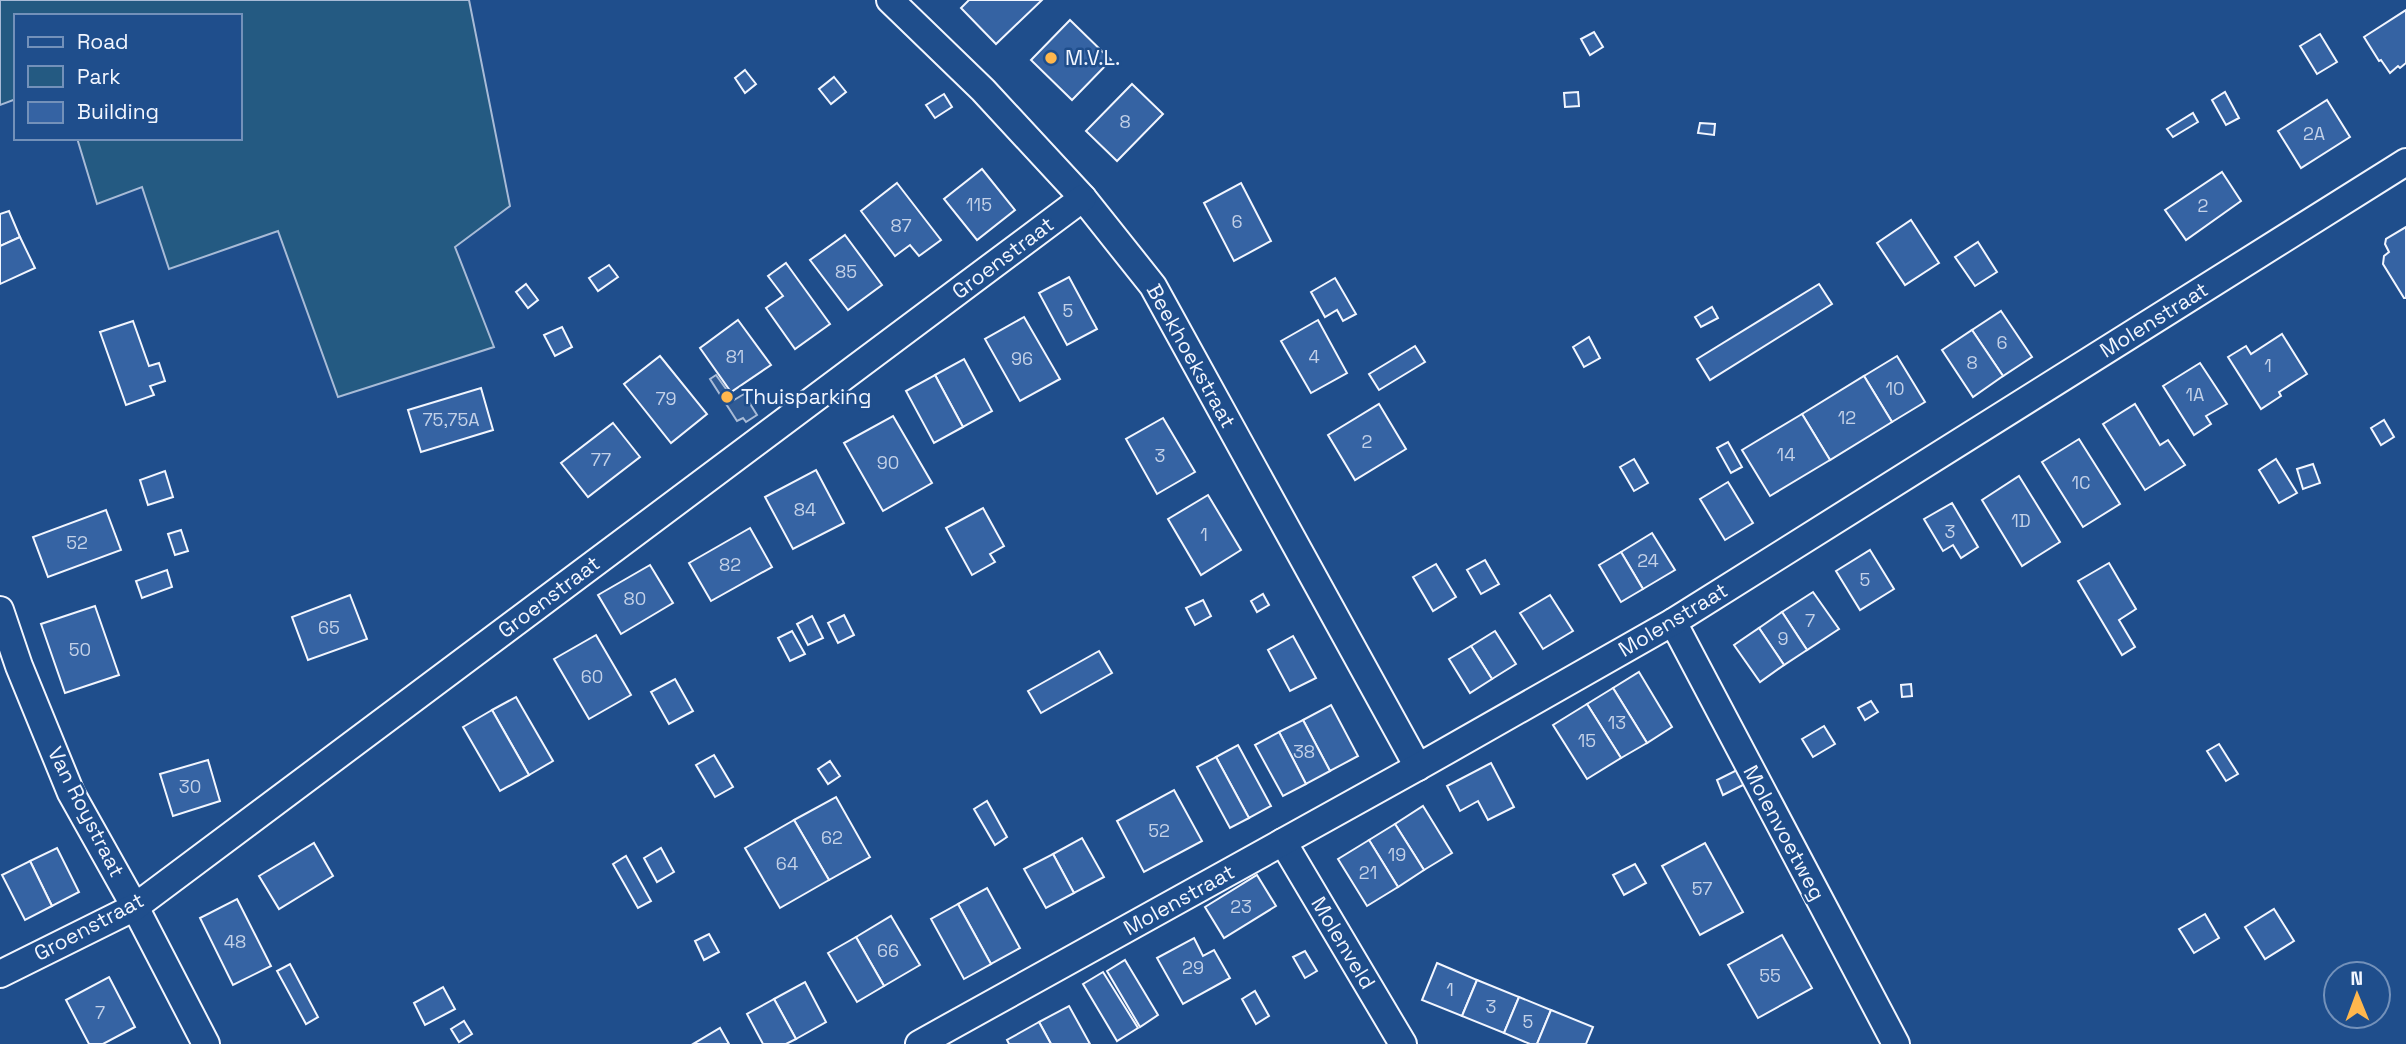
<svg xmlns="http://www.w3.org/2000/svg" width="2406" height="1044" font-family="'Space Grotesk',sans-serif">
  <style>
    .green { fill: #245a82; stroke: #a8bbd7; stroke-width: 2 }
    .parking { fill: #305b95; stroke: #a8bbd7; stroke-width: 2 }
    .building { fill: #3563a3; stroke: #f2f6ff; stroke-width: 2 }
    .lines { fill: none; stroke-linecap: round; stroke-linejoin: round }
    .street-casing { stroke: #f2f6ff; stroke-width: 30 }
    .street { stroke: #1f4e8c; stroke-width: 26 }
    .poi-dot { fill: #ffb74d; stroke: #1f4e8c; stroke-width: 2.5 }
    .labels { text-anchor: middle; stroke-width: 5; stroke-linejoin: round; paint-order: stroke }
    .number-label { font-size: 18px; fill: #c3d1e8 }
    .poi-label { font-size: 21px; fill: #f2f6ff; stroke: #1f4e8c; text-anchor: start }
    .street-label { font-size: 21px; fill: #f2f6ff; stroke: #1f4e8c }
  </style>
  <rect width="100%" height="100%" fill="#1f4e8c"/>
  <path class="green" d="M0 0H469L510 206 455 247 494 347 338 397 278 231 169 269 142 187 97 204 77 138H240V16H16V99L0 105Z"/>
  <path class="parking" d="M716 375 734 400 744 394 757 415 746 422 743 418 737 421 710 379Z"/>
  <g class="building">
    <path d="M969 0H1042L996 44 961 8Z"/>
    <path d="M2406 10V63L2400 68 2398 66 2390 73 2381 60 2379 61 2364 37Z"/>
    <path d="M1070 20 1111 60 1072 100 1031 60Z"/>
    <path d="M1594 32 1603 47 1590 55 1581 39Z"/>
    <path d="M2320 34 2337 62 2317 74 2300 46Z"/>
    <path d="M745 70 756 84 745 93 735 78Z"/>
    <path d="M834 77 846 92 831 104 819 89Z"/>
    <path d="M1132 84 1163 114 1117 161 1086 131Z"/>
    <path d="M1578 92 1579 106 1565 107 1564 93Z"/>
    <path d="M2225 92 2239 118 2226 125 2212 100Z"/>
    <path d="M944 94 952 107 935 118 926 105Z"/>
    <path d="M2327 100 2350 137 2301 168 2278 131Z"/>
    <path d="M2193 113 2198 122 2173 137 2167 129Z"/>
    <path d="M1700 123 1715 124 1714 135 1698 133Z"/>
    <path d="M982 169 1015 210 977 240 944 199Z"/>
    <path d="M2222 172 2241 201 2186 240 2165 210Z"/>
    <path d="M897 183 941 240 919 256 910 245 895 256 861 211Z"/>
    <path d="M1241 183 1271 241 1234 261 1204 203Z"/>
    <path d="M9 211 20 237 0 246V214Z"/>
    <path d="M1911 220 1939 263 1905 285 1877 243Z"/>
    <path d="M2406 227V298H2404L2383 264 2384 256 2389 252 2385 244 2386 239Z"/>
    <path d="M845 235 882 285 848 310 810 260Z"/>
    <path d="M20 237 35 268 0 284V246Z"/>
    <path d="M1978 242 1997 272 1975 286 1955 257Z"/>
    <path d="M786 263 830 324 795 349 766 308 783 296 768 276Z"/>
    <path d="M609 265 618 277 598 291 589 278Z"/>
    <path d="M1069 277 1097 329 1067 345 1039 293Z"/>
    <path d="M1335 278 1356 314 1343 321 1337 310 1325 317 1311 292Z"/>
    <path d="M526 284 538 300 528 308 516 292Z"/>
    <path d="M1819 284 1832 304 1710 380 1697 359Z"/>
    <path d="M1712 307 1718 318 1701 327 1695 317Z"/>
    <path d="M2001 311 2032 357 2003 376 1972 330Z"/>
    <path d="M1024 317 1060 379 1020 401 985 339Z"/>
    <path d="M738 320 771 365 731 392 700 348Z"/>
    <path d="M1318 320 1347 373 1311 393 1281 341Z"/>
    <path d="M133 321 149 366 159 363 165 381 150 386 154 395 126 405 100 332Z"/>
    <path d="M562 327 572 347 555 356 544 335Z"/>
    <path d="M1972 330 2003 376 1973 397 1942 350Z"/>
    <path d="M2282 334 2307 374 2279 392 2281 396 2261 409 2228 357 2246 346 2251 354Z"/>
    <path d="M1589 337 1600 358 1584 367 1573 347Z"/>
    <path d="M1415 346 1425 362 1379 390 1369 374Z"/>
    <path d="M660 356 707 414 671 443 624 384Z"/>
    <path d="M1897 356 1925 402 1892 422 1864 376Z"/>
    <path d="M964 359 992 411 963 427 935 375Z"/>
    <path d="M2200 363 2227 404 2206 416 2211 424 2194 435 2163 386Z"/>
    <path d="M935 375 963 427 934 443 906 391Z"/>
    <path d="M1864 376 1892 422 1830 460 1802 414Z"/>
    <path d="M481 388 493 430 421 452 408 410Z"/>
    <path d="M1379 404 1406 449 1355 480 1328 435Z"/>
    <path d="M2135 404 2160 445 2168 440 2185 465 2145 490 2103 424Z"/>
    <path d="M1802 414 1830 460 1770 496 1742 450Z"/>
    <path d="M893 416 932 483 883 511 844 443Z"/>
    <path d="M1163 418 1195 472 1157 494 1126 439Z"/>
    <path d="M2384 420 2394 437 2381 445 2371 428Z"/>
    <path d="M613 423 640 457 588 497 561 463Z"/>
    <path d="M2079 439 2120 504 2083 527 2042 462Z"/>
    <path d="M1728 442 1742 467 1731 473 1717 448Z"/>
    <path d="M1634 459 1648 483 1634 491 1620 467Z"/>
    <path d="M2276 459 2297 493 2279 503 2259 470Z"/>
    <path d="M2313 464 2320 483 2303 489 2297 469Z"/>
    <path d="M816 470 844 523 793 549 765 497Z"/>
    <path d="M165 471 173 497 148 505 140 480Z"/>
    <path d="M2019 476 2060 542 2022 566 1982 500Z"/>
    <path d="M1728 482 1753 523 1725 540 1700 499Z"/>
    <path d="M1208 495 1241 550 1201 575 1168 519Z"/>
    <path d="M1952 503 1978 547 1961 558 1953 545 1943 551 1924 519Z"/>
    <path d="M983 508 1004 546 990 554 995 562 972 575 946 528Z"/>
    <path d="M106 510 121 550 48 577 33 537Z"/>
    <path d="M750 528 772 567 711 601 689 563Z"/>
    <path d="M181 530 188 551 175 555 168 534Z"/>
    <path d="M1652 533 1675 570 1643 589 1621 552Z"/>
    <path d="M1870 550 1894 589 1860 610 1836 571Z"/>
    <path d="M1621 552 1643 589 1621 602 1599 565Z"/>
    <path d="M1485 560 1499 584 1481 594 1467 570Z"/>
    <path d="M2109 563 2136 609 2119 620 2135 647 2122 655 2078 581Z"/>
    <path d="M1436 564 1456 597 1433 611 1413 577Z"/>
    <path d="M650 565 673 603 621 634 598 595Z"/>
    <path d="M167 570 172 587 142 598 136 581Z"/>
    <path d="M1813 592 1839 629 1807 650 1782 612Z"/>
    <path d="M1263 594 1269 605 1257 612 1251 601Z"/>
    <path d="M350 595 367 639 308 660 292 617Z"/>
    <path d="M1550 595 1573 631 1543 649 1520 613Z"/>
    <path d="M1203 600 1211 616 1195 625 1186 608Z"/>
    <path d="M95 606 119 675 65 693 41 624Z"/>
    <path d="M1782 612 1807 650 1784 665 1759 628Z"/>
    <path d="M844 615 854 635 838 643 828 623Z"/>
    <path d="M812 616 823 638 808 645 797 624Z"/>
    <path d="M1759 628 1784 665 1760 682 1734 645Z"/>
    <path d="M792 631 805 654 790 661 778 638Z"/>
    <path d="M1495 631 1516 664 1492 679 1471 646Z"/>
    <path d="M596 635 631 695 589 719 554 659Z"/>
    <path d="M1293 636 1316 678 1290 691 1268 650Z"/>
    <path d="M1471 646 1492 679 1470 693 1449 659Z"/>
    <path d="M1099 651 1112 673 1041 713 1028 691Z"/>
    <path d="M1639 672 1672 727 1647 743 1613 688Z"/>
    <path d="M675 679 693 711 669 724 651 692Z"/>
    <path d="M1911 684 1912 696 1902 697 1901 685Z"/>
    <path d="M1613 688 1647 743 1621 758 1587 704Z"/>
    <path d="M516 697 553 761 529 775 492 710Z"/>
    <path d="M1871 701 1878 712 1865 720 1858 708Z"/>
    <path d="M1587 704 1621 758 1587 779 1553 725Z"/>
    <path d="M1331 705 1358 756 1330 771 1303 720Z"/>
    <path d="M492 710 529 775 500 791 463 727Z"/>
    <path d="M1303 720 1330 771 1306 784 1279 732Z"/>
    <path d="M1824 726 1835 744 1813 757 1802 739Z"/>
    <path d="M1279 732 1306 784 1283 796 1255 745Z"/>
    <path d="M2219 744 2238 774 2226 781 2207 751Z"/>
    <path d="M1238 745 1271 806 1249 818 1216 757Z"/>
    <path d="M714 755 733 787 715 797 696 765Z"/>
    <path d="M1216 757 1249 818 1230 828 1197 767Z"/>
    <path d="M208 760 220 801 173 816 160 774Z"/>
    <path d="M830 761 840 776 828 784 818 769Z"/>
    <path d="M1491 763 1514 807 1488 820 1478 801 1460 811 1447 786Z"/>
    <path d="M1737 770 1745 784 1723 795 1717 780Z"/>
    <path d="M1174 790 1202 841 1144 872 1117 821Z"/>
    <path d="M836 797 870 857 829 880 794 820Z"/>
    <path d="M987 801 1007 837 995 845 974 809Z"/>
    <path d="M1423 806 1452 853 1424 870 1395 824Z"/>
    <path d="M794 820 829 880 780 908 745 848Z"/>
    <path d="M1395 824 1424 870 1398 887 1369 840Z"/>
    <path d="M1082 838 1104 877 1074 893 1053 854Z"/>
    <path d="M1369 840 1398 887 1367 906 1338 859Z"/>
    <path d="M314 843 333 876 279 909 259 876Z"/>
    <path d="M1705 843 1743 912 1700 935 1662 866Z"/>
    <path d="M57 848 79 892 52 906 30 861Z"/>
    <path d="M661 848 674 872 657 882 644 858Z"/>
    <path d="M1053 854 1074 893 1046 908 1024 869Z"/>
    <path d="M626 856 651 901 638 908 613 864Z"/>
    <path d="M30 861 52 906 25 920 2 875Z"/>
    <path d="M1635 864 1646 883 1624 895 1613 875Z"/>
    <path d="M1257 875 1276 906 1224 938 1205 907Z"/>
    <path d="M987 888 1020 948 991 964 958 904Z"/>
    <path d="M237 899 271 966 233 985 200 918Z"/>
    <path d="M958 904 991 964 964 979 931 919Z"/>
    <path d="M2274 909 2294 941 2265 959 2245 927Z"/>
    <path d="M2205 914 2219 938 2194 953 2179 929Z"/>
    <path d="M891 916 920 965 884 986 856 937Z"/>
    <path d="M709 934 719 952 704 960 695 941Z"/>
    <path d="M1782 935 1812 988 1758 1018 1728 965Z"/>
    <path d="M856 937 884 986 857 1002 828 953Z"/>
    <path d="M1194 938 1203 956 1214 950 1230 978 1183 1004 1157 958Z"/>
    <path d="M1305 951 1317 971 1305 978 1293 957Z"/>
    <path d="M1125 960 1158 1015 1140 1027 1107 971Z"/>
    <path d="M1437 963 1477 980 1462 1016 1422 1000Z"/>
    <path d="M290 964 318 1017 306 1024 277 971Z"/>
    <path d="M1103 972 1138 1028 1117 1041 1083 984Z"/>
    <path d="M109 977 135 1027 103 1044H89L66 1000Z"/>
    <path d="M1477 980 1519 997 1504 1033 1462 1016Z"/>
    <path d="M805 982 826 1022 796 1039 774 999Z"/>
    <path d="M443 987 455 1009 425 1025 414 1003Z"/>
    <path d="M1255 991 1269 1016 1256 1024 1242 999Z"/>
    <path d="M1519 997 1551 1010 1537 1044H1530L1504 1033Z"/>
    <path d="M774 999 796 1039 786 1044H763L747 1014Z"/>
    <path d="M1069 1006 1090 1044H1051L1039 1022Z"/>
    <path d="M1551 1010 1593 1027 1586 1044H1537Z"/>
    <path d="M464 1021 472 1034 459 1042 451 1029Z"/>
    <path d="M1039 1022 1051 1044H1009L1007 1040Z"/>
    <path d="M720 1028 729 1044H693Z"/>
  </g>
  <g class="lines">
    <defs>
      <g id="street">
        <path d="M890 0 983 90 1083 198 1153 286 1418 767"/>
        <path d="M0 610 19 666 71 793 135 907 206 1044"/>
        <path d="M1673 622 1896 1044"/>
        <path d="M1283 842 1403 1044"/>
        <path d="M0 974 135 907 1083 198"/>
        <path d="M919 1044 1418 767 1673 622 2406 162"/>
      </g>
    </defs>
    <use href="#street" class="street-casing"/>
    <use href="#street" class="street"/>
  </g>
  <g class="poi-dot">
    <circle cx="1051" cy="58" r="7"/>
    <circle cx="727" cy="397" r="7"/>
  </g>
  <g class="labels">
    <g class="number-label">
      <text x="1125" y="128">8</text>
      <text x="2314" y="140">2A</text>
      <text x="979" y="211">115</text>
      <text x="2203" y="212">2</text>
      <text x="1237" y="228">6</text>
      <text x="901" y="232">87</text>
      <text x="846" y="278">85</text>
      <text x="1068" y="317">5</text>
      <text x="2002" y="349">6</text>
      <text x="735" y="363">81</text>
      <text x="1314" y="363">4</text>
      <text x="1022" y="365">96</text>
      <text x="1972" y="369">8</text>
      <text x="2268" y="372">1</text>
      <text x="1895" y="395">10</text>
      <text x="2195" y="401">1A</text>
      <text x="666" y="405">79</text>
      <text x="1847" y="424">12</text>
      <text x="451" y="426">75,75A</text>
      <text x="1367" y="448">2</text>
      <text x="1786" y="461">14</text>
      <text x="1160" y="462">3</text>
      <text x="601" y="466">77</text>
      <text x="888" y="469">90</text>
      <text x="2081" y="489">1C</text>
      <text x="805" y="516">84</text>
      <text x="2021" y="527">1D</text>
      <text x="1950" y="538">3</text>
      <text x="1204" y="541">1</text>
      <text x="77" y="549">52</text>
      <text x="1648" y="567">24</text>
      <text x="730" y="571">82</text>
      <text x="1865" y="586">5</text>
      <text x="635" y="605">80</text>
      <text x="1810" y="627">7</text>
      <text x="329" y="634">65</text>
      <text x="1783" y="645">9</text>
      <text x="80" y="656">50</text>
      <text x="592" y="683">60</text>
      <text x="1617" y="729">13</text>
      <text x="1587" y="747">15</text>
      <text x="1304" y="758">38</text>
      <text x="190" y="793">30</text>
      <text x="1159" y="837">52</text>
      <text x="832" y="844">62</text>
      <text x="1397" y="861">19</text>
      <text x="787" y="870">64</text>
      <text x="1368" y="879">21</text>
      <text x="1702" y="895">57</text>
      <text x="1241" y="913">23</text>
      <text x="235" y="948">48</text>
      <text x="888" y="957">66</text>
      <text x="1193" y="974">29</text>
      <text x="1770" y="982">55</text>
      <text x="1450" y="996">1</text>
      <text x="1491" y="1013">3</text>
      <text x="100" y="1019">7</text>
      <text x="1528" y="1028">5</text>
    </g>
    <g class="poi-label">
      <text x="1065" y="65">M.V.L.</text>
      <text x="741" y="404">Thuisparking</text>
    </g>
    <g class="street-label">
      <text transform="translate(1003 258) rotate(-37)" y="7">Groenstraat</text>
      <text transform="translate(2154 320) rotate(-32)" y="7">Molenstraat</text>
      <text transform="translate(1191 356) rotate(61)" y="7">Beekhoekstraat</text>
      <text transform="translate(549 597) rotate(-37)" y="7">Groenstraat</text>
      <text transform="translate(1673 620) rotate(-31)" y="7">Molenstraat</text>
      <text transform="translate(86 812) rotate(63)" y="7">Van Roystraat</text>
      <text transform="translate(1784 833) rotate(62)" y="7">Molenvoetweg</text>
      <text transform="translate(1179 900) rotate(-29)" y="7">Molenstraat</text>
      <text transform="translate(89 927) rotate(-28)" y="7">Groenstraat</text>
      <text transform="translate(1343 943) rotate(59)" y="7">Molenveld</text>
    </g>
  </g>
  <rect x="14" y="14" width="228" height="126" fill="#1f4e8c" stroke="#7391ba" stroke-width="2"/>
  <rect x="28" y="37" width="35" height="10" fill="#1f4e8c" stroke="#7391ba" stroke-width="2"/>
  <text x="77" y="49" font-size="21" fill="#f2f6ff">Road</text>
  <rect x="28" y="66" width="35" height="21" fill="#245a82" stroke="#7391ba" stroke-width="2"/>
  <text x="77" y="84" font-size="21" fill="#f2f6ff">Park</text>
  <rect x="28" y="102" width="35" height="21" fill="#3563a3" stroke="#7391ba" stroke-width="2"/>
  <text x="77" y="119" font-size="21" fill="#f2f6ff">Building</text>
  <g transform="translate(2357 995) rotate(359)"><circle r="33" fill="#1f4e8c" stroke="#7391ba" stroke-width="2"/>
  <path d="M0-5L12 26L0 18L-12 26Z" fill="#ffb74d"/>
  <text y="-10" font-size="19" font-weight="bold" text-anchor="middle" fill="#f2f6ff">N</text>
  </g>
</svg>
